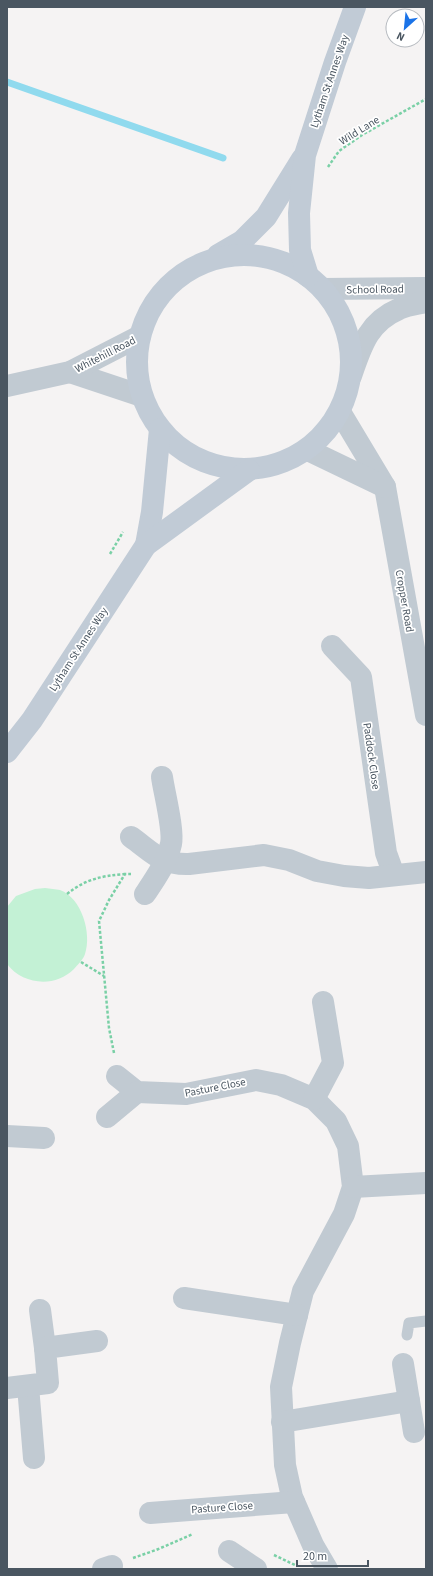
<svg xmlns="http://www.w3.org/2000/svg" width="433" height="1576" font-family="'Source Sans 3',sans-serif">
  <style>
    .green { fill: #c3f1d5 }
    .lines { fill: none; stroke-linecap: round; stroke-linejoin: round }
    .stream { stroke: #90daee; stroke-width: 7 }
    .path { stroke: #7ad0a6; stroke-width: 2.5; stroke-dasharray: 3 2; stroke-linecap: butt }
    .service { stroke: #c1cad2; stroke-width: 11 }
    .minor { stroke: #c1cad2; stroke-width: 22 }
    .tertiary { stroke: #c1cad2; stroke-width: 22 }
    .secondary { stroke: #c1cbd6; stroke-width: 22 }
    .labels { text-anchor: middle; stroke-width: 3.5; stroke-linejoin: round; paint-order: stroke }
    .street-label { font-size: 11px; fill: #4a5661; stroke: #fff }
  </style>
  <rect width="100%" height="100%" fill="#f5f3f3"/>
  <path class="green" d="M45 888C50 889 56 889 60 890 82 898 92 934 85 954 83 960 78 964 74 969 55 988 23 985 7 964V907L16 896 35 889Z"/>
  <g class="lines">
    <path class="stream" d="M7 82 223 158"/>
    <g class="path">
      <path d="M328 167 339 151 362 135 426 99"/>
      <path d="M110 554 123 532"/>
      <path d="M67 894C86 879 101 876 125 874"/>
      <path d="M81 962 104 976"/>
      <path d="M114 1053 109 1028 99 921 109 900 125 874H131"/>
      <path d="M274 1555 297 1566"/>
      <path d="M133 1558 156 1550 193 1534"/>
    </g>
    <path class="service" d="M407 1335 409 1323 426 1321"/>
    <g class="minor">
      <path d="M332 646 361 677 386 853 394 875"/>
      <path d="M131 837C152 852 161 865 189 864L264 855 289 860 317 871 344 876 369 878 426 872"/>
      <path d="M145 894C155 879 167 862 171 844 174 830 164 792 162 777"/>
      <path d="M117 1076 137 1092 186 1094 256 1080 281 1085 314 1099 336 1121 348 1146 353 1187 344 1214 303 1291 290 1343 281 1387 285 1465 292 1497 313 1545 327 1569"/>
      <path d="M314 1099 333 1063 323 1002"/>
      <path d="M107 1117 137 1092"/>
      <path d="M7 1136 44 1138"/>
      <path d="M353 1187 426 1183"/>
      <path d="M184 1298 297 1315"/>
      <path d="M40 1310 45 1348"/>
      <path d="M403 1364 414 1432"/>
      <path d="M28 1386 34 1458"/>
      <path d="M7 1388 48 1383 45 1348 97 1341"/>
      <path d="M282 1422 409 1401"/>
      <path d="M150 1513 294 1502"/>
      <path d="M229 1551 256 1569"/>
      <path d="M103 1569 112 1566"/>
    </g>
    <g class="tertiary">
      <path d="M323 289 426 288"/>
      <path d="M70 372 142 396"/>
      <path d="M351 376C361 347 368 322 399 309 407 305 417 304 426 302"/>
      <path d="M7 386 70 372 140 336"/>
      <path d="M340 412 385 487 426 715"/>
      <path d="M308 450 385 487"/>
    </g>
    <g class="secondary">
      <path d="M218 255 242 241 266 217 302 159"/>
      <circle cx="244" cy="362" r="107"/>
      <path d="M308 276 300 250 299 213 305 155 335 62 355 7"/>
      <path d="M146 545 152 512 160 429"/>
      <path d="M7 752 32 720 146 545 249 470"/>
    </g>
  </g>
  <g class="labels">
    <g class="street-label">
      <text transform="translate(329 81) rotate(-71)" y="4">Lytham St Annes Way</text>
      <text transform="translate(359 130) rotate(-32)" y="4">Wild Lane</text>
      <text transform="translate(375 289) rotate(-1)" y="4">School Road</text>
      <text transform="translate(105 354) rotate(-27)" y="4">Whitehill Road</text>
      <text transform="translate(405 601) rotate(80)" y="4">Cropper Road</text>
      <text transform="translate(78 649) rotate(-57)" y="4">Lytham St Annes Way</text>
      <text transform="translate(372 756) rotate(82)" y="4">Paddock Close</text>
      <text transform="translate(215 1087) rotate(-11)" y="4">Pasture Close</text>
      <text transform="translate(222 1507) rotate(-4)" y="4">Pasture Close</text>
    </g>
  </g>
  <rect width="433" height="1576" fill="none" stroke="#4a5661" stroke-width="16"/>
  <g transform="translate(405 28) rotate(207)"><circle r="19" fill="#ffffff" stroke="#b7bbc0"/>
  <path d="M0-3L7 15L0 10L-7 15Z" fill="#1a73e8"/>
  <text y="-6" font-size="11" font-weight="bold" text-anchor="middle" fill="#4a5661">N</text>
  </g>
  <path d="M297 1560v6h71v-6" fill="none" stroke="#4a5661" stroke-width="2"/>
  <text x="303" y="1560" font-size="12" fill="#4a5661" stroke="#ffffff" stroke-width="3" paint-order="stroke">20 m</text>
</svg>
